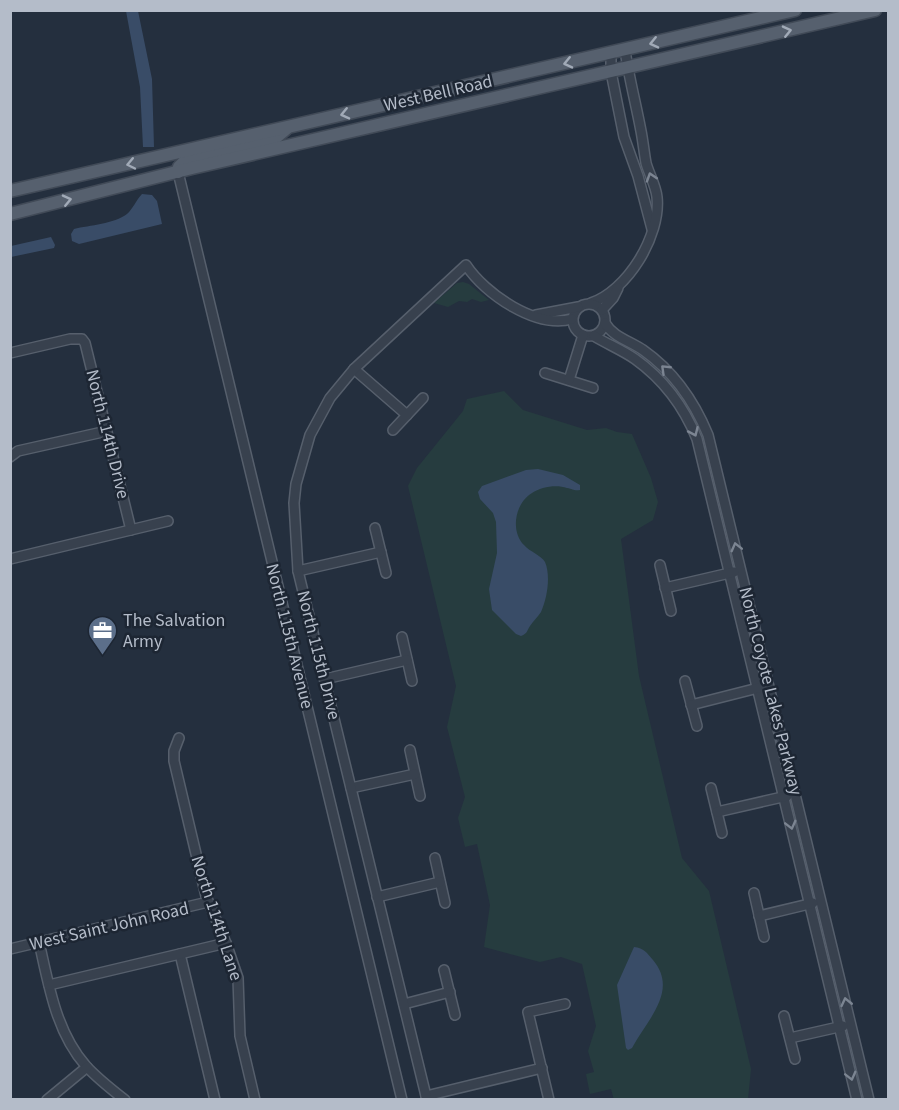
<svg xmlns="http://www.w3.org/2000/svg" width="899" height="1110" font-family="'Source Sans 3',sans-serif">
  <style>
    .green { fill: #263c3f }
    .water { fill: #394c67 }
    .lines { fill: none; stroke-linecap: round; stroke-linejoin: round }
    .minor-casing { stroke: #565f6c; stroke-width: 12 }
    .major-casing { stroke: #414a57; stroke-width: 15 }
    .minor { stroke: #38414e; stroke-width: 9 }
    .major { stroke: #56606e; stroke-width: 12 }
    .oneway { stroke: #a1aab7 }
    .oneway2 { stroke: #7c8592 }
    .labels { text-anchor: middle; stroke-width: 5; stroke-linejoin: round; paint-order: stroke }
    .street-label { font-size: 18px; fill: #b4bcc9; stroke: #1d2633 }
    .poi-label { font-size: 18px; fill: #b4bcc9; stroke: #1d2633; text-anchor: start }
  </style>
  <rect width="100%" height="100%" fill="#242f3e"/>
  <g class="green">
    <path d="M463 282 469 284 489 300 481 302 472 299 467 302 459 301 448 307 434 303 457 283Z"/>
    <path d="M504 391 523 410 587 430 606 428 617 432 632 434 651 478 658 502 653 520 621 539 639 676 682 858 709 891 751 1069 748 1099 614 1100 611 1089 590 1094 586 1074 594 1072 588 1051 596 1026 582 964 561 957 540 962 484 947 490 905 477 844 465 847 458 818 465 797 447 727 456 686 408 486 417 468 463 411 467 399Z"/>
  </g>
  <g class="water">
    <path d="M126 11H138L152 79 154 147H143L140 87Z"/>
    <path d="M142 194 152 195 157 201 162 224 79 244 72 241 71 234 74 229C90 225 114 224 127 214 133 209 136 200 142 194Z"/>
    <path d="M51 237 55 245 54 248 11 257V246Z"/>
    <path d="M538 469 563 475 580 485V490C574 491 573 489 567 488 556 484 541 487 532 493 515 503 510 531 524 545 530 552 541 555 545 562 551 576 547 599 541 612 538 617 533 621 530 626 526 632 528 633 521 636L516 634 492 610 489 589 497 553 496 522 493 513 480 499 478 492 482 486 526 470Z"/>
    <path d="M634 947C644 948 647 953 653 960 679 991 647 1020 632 1048L628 1050 626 1048 617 985Z"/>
  </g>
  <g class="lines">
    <defs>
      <g id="minor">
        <path d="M611 53V72L624 137 638 176 652 229"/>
        <path d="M178 172 402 1100"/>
        <path d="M591 303C627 291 661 236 657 197 656 186 649 174 646 163 644 152 643 141 641 131 636 104 629 78 625 50"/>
        <circle cx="589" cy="320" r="16"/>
        <path d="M602 310 613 298 618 288"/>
        <path d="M536 315 578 307"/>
        <path d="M605 323C613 337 630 341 643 350 673 371 694 401 708 435L869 1100"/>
        <path d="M594 336C607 344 622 350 635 359 663 379 684 407 697 439L857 1100"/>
        <path d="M10 353 70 339H82L85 343 131 530"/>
        <path d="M354 369 407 415"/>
        <path d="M545 373 593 388"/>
        <path d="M569 380 583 335"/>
        <path d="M393 430 423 398"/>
        <path d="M10 457 18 451 107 431"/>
        <path d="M375 528 386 573"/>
        <path d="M10 559 168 521"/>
        <path d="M660 565 671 611"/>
        <path d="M298 571 381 552"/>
        <path d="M665 588 734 572"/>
        <path d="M402 637 412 681"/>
        <path d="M325 679 407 660"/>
        <path d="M685 681 697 726"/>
        <path d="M691 705 762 687"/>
        <path d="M179 738 174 751V761L206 896 226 943 238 978 240 1036 255 1100"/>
        <path d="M410 750 420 796"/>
        <path d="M351 788 415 774"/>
        <path d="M711 788 722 833"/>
        <path d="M717 812 787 796"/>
        <path d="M435 858 445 903"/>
        <path d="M754 893 764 937"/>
        <path d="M377 897 440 882"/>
        <path d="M759 916 813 903"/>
        <path d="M39 942C49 986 56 1032 86 1066 98 1079 111 1089 125 1100"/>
        <path d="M10 949 208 902"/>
        <path d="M180 954 215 1100"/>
        <path d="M444 970 455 1015"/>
        <path d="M49 985 226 943"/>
        <path d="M404 1004 450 992"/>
        <path d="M784 1016 795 1059"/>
        <path d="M790 1038 843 1026"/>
        <path d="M426 1096 542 1068"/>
        <path d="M47 1100 87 1067"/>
        <path d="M427 1100 298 571 294 503 296 484 310 435 330 398 354 369 466 265C485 294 536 329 572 319"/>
        <path d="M549 1100 528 1012 565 1004"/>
      </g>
      <g id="major">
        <path d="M178 172 179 167 186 160 273 140 286 129"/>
        <path d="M10 191 795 10"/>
        <path d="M10 214 192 168 875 10"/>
      </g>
    </defs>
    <use href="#minor" class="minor-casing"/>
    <use href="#major" class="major-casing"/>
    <use href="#minor" class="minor"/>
    <use href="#major" class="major"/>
  </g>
  <defs><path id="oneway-chevron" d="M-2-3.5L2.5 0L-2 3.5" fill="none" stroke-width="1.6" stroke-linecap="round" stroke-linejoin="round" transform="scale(1.5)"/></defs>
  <g class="oneway">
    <use href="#oneway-chevron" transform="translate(787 31) rotate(-13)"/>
    <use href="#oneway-chevron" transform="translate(654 43) rotate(167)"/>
    <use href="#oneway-chevron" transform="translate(568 63) rotate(167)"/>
    <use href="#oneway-chevron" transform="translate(345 114) rotate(167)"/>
    <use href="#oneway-chevron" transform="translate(131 164) rotate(168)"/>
    <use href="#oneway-chevron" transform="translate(67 200) rotate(-13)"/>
  </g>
  <g class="oneway2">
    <use href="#oneway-chevron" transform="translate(651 177) rotate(-108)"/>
    <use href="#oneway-chevron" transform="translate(665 369) rotate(-136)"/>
    <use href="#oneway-chevron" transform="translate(694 432) rotate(66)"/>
    <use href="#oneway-chevron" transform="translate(736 547) rotate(-104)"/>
    <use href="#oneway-chevron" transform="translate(791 825) rotate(76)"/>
    <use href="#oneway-chevron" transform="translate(846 1002) rotate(-103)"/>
    <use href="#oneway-chevron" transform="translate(851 1076) rotate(76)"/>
  </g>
  <defs>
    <symbol id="office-pin" viewBox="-11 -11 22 30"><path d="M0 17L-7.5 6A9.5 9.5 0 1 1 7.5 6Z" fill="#5c6f8a" stroke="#1d2633"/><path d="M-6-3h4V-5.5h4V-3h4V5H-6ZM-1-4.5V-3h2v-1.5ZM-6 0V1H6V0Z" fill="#fff"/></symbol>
  </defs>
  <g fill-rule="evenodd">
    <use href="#office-pin" x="86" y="614" width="33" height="45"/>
  </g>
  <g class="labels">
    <g class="street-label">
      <text transform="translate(438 93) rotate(-13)" y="6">West Bell Road</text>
      <text transform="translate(108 434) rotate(76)" y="6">North 114th Drive</text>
      <text transform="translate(290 636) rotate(76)" y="6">North 115th Avenue</text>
      <text transform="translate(319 655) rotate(76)" y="6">North 115th Drive</text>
      <text transform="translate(771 691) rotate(76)" y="6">North Coyote Lakes Parkway</text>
      <text transform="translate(217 918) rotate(72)" y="6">North 114th Lane</text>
      <text transform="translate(109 926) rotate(-13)" y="6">West Saint John Road</text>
    </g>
    <g class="poi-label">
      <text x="123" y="626">The Salvation<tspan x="123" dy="21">Army</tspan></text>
    </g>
  </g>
  <rect width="899" height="1110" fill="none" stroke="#b4bcc9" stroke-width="24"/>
</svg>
